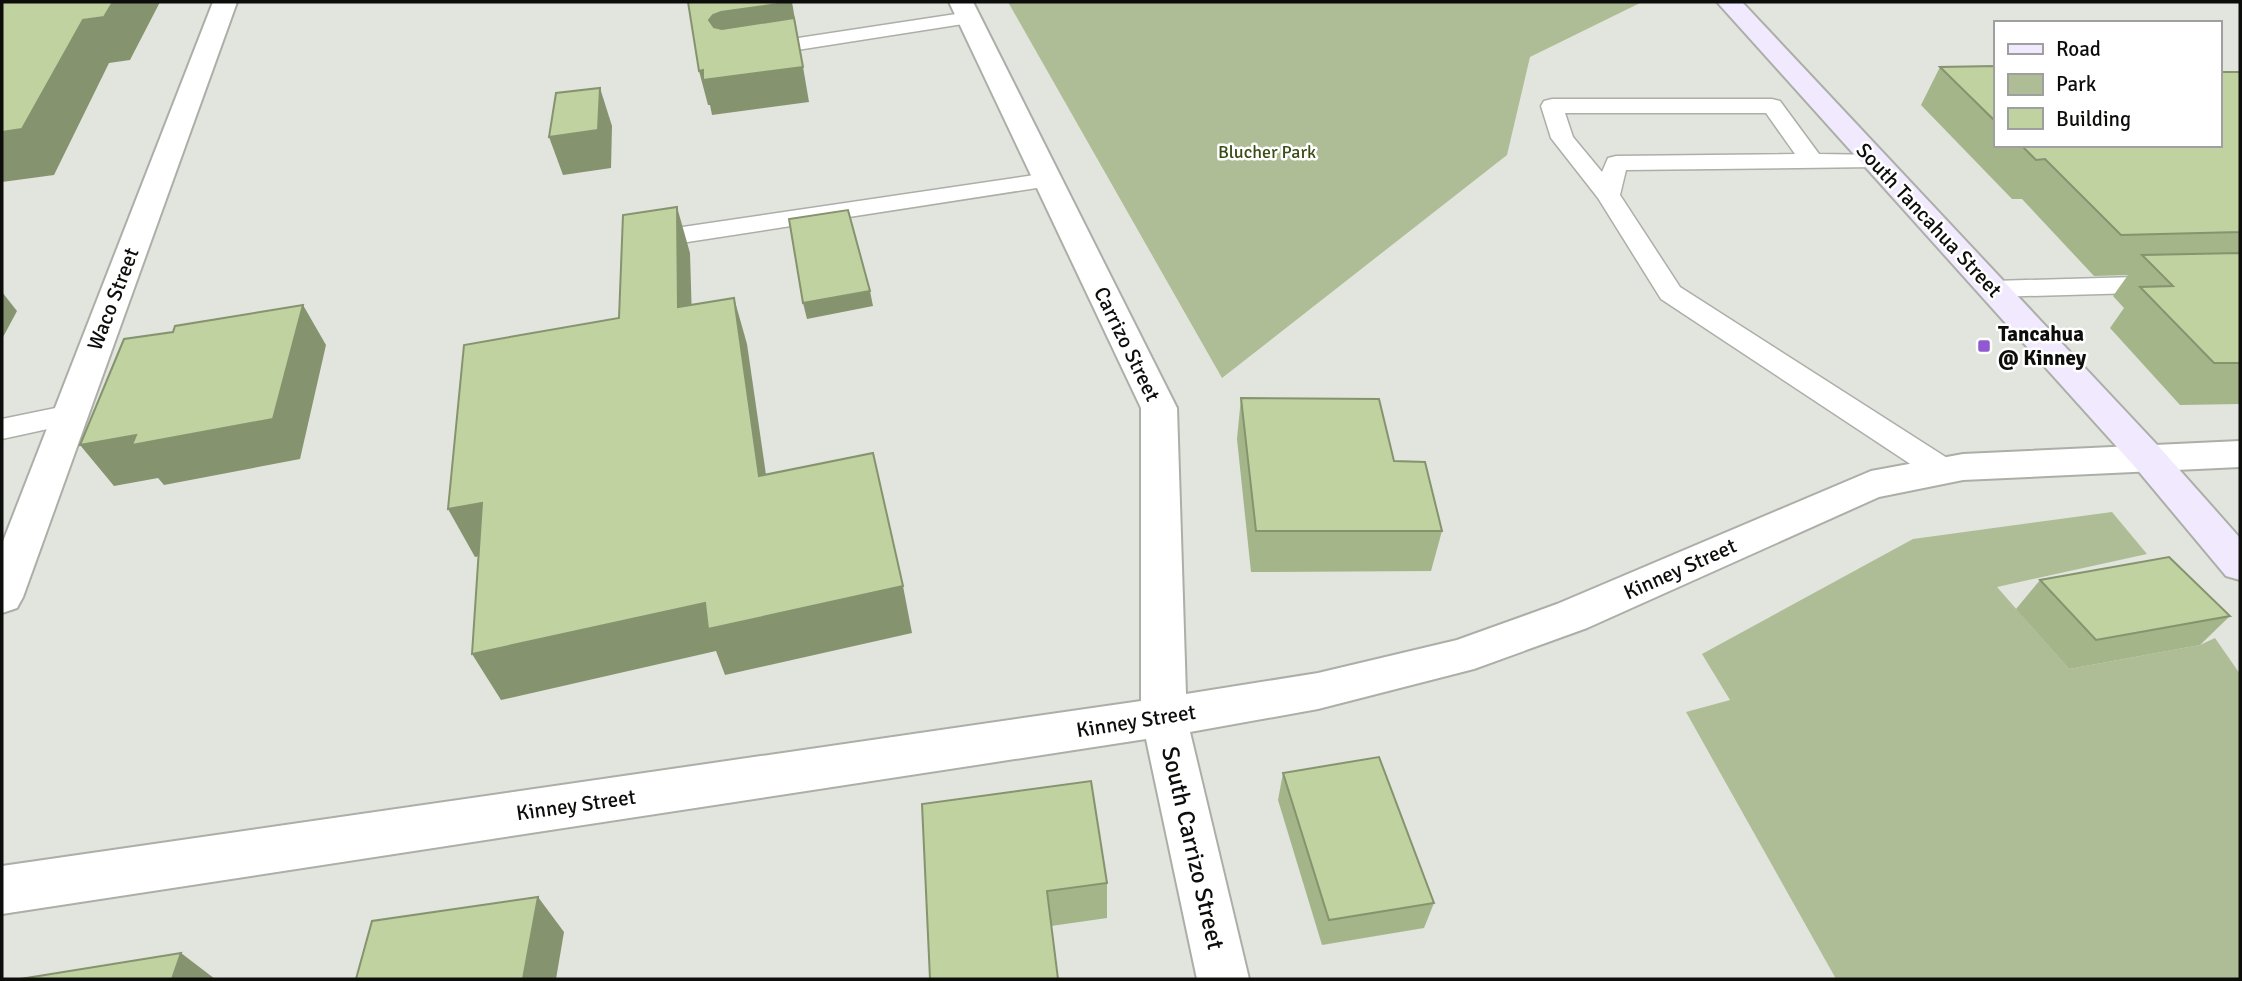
<svg xmlns="http://www.w3.org/2000/svg" width="2242" height="981" font-family="Signika,sans-serif">
  <style>
    .green { fill: #aebd95 }
    .lines { fill: none; stroke-linecap: round; stroke-linejoin: round }
    .lane-casing { stroke: #acaea8; stroke-width: 3 }
    .street-casing { stroke: #acaea8; stroke-width: 4 }
    .secondary-casing { stroke: #acaea8; stroke-width: 4 }
    .lane { fill: #fff; fill-rule: evenodd }
    .street { fill: #fff; fill-rule: evenodd }
    .secondary { fill: #f1e9fd; fill-rule: evenodd }
    .wall { fill: #a4b589 }
    .shaded-wall { fill: #86936f }
    .building { fill: #bfd29f; stroke: #86936f; stroke-width: 2 }
    .poi-dot { fill: #9059d1; stroke: #fff; stroke-width: 2.5 }
    .labels { text-anchor: middle; stroke-width: 5; stroke-linejoin: round; paint-order: stroke }
    .far-park-label { font-size: 18px; fill: #3b4c15; stroke: #fff }
    .street-label { font-size: 21px; fill: #0d0e0c; stroke: #fff }
    .poi-label { font-size: 21px; font-weight: bold; fill: #0d0e0c; stroke: #fff; text-anchor: start }
    .near-street-label { font-size: 24px; fill: #0d0e0c; stroke: #fff }
  </style>
  <rect width="100%" height="100%" fill="#e2e4de"/>
  <g class="green">
    <path d="M1008 2H1642L1530 57 1507 155 1222 378Z"/>
    <path d="M2112 512 2147 554 1997 587 2069 669 2200 645 2215 638 2240 674V979H1836L1686 712 1730 700 1702 654 1913 539Z"/>
  </g>
  <g class="lines">
    <defs>
      <g id="lane">
        <path d="M969 12 976 14 979 18 976 22 759 56 752 54 749 50 752 46 759 44Z"/>
        <path d="M1552 99H1772L1780 101 1819 154 1883 155 1887 160 1883 165 1875 167 1626 170 1620 195 1680 287 1955 463 1960 471 1955 479 1944 482 1933 479 1661 299 1598 198 1551 138 1541 106 1544 101ZM1565 113H1766L1795 154 1616 156 1608 158 1602 172 1573 137Z"/>
        <path d="M1048 173 1056 175 1060 180 1056 185 642 249 633 246 629 241 633 236 642 233Z"/>
        <path d="M2240 274V290L1993 297 1984 295 1980 289 1984 283 1993 281Z"/>
        <path d="M70 405 80 408 85 415 80 422 2 439V419Z"/>
      </g>
      <g id="street">
        <path d="M213 2H237L23 597 17 608 2 613V544Z"/>
        <path d="M949 2H973L1177 408 1186 694 1318 673 1457 640 1557 604 1871 471 1963 454 2240 441V467L1963 480 1879 497 1587 628 1474 669 1318 709 1190 732 1249 979H1197L1146 739 2 914V866L1141 701V408Z"/>
      </g>
      <path id="secondary" d="M1717 2H1742L2161 449 2240 538V580L2226 576 2135 467Z"/>
    </defs>
    <use href="#lane" class="lane-casing"/>
    <use href="#street" class="street-casing"/>
    <use href="#secondary" class="secondary-casing"/>
    <use href="#lane" class="lane"/>
    <use href="#street" class="street"/>
    <use href="#secondary" class="secondary"/>
  </g>
  <g class="wall">
    <path d="M1995 66V145H2219L2240 72V404L2180 405 2110 328 2124 308 2113 296 2128 275 2094 276 2022 199H2012L1921 105 1940 67Z"/>
    <path d="M1241 398 1394 461 1442 531 1431 571 1251 572 1237 439Z"/>
    <path d="M2040 580 2230 616 2200 645 2069 669 2016 609Z"/>
    <path d="M1283 773 1434 903 1424 928 1322 945 1278 800Z"/>
    <path d="M922 804 1107 883V918L1051 926Z"/>
  </g>
  <g class="shaded-wall">
    <path d="M113 2H160L130 60 109 63 54 175 2 182V132L83 20Z"/>
    <path d="M792 2 809 102 712 115 710 105H708L699 71 709 20 713 15 721 12Z"/>
    <path d="M600 88 612 126 611 168 563 175 549 137Z"/>
    <path d="M677 207 690 253 693 354 678 307Z"/>
    <path d="M870 291 873 306 807 319 803 303Z"/>
    <path d="M2 292 17 311 2 339Z"/>
    <path d="M734 298 747 344 773 523 759 476Z"/>
    <path d="M303 305 326 345 300 459 164 485 158 478 114 486 80 445 136 435Z"/>
    <path d="M482 503 508 550 475 557 448 509Z"/>
    <path d="M903 586 912 633 725 675 716 651 501 700 472 654 705 603Z"/>
    <path d="M538 897 564 932 556 979H523Z"/>
    <path d="M181 953 215 979H172Z"/>
  </g>
  <g class="building">
    <path d="M2 2H113L104 17 83 20 22 129 2 132Z"/>
    <path d="M688 2H792L721 12 713 15 709 20 714 27 722 29 794 18 803 67 703 80V70L699 71Z"/>
    <path d="M1995 66V121L1940 67Z"/>
    <path d="M2219 72H2240V232L2121 235 2045 159 2036 160 2021 145H2219Z"/>
    <path d="M600 88 598 130 549 137 556 93Z"/>
    <path d="M677 207 678 307 734 298 759 476 873 453 903 586 708 629 705 603 472 654 482 503 448 509 464 345 619 318 623 215Z"/>
    <path d="M848 210 870 291 803 303 789 219Z"/>
    <path d="M2240 253V363H2214L2140 287 2173 286 2142 255Z"/>
    <path d="M303 305 273 419 132 445 136 435 80 445 124 339 173 332 175 326Z"/>
    <path d="M1241 398 1379 399 1394 461 1425 462 1442 531H1256Z"/>
    <path d="M2169 557 2230 616 2096 640 2040 580Z"/>
    <path d="M1379 757 1434 903 1329 920 1283 773Z"/>
    <path d="M1091 781 1107 883 1047 891 1058 979H930L922 804Z"/>
    <path d="M538 897 523 979H356L372 921Z"/>
    <path d="M181 953 172 979H20Z"/>
  </g>
  <rect class="poi-dot" x="1977" y="339" width="14" height="14" rx="3.5"/>
  <g class="labels">
    <g class="far-park-label">
      <text x="1267" y="158">Blucher Park</text>
    </g>
    <g class="street-label">
      <text transform="translate(1929 220) rotate(47)" y="7">South Tancahua Street</text>
      <text transform="translate(113 299) rotate(-69)" y="7">Waco Street</text>
      <text transform="translate(1127 344) rotate(64)" y="7">Carrizo Street</text>
      <text transform="translate(1680 569) rotate(-24)" y="7">Kinney Street</text>
      <text transform="translate(1136 721) rotate(-9)" y="7">Kinney Street</text>
      <text transform="translate(576 805) rotate(-8)" y="7">Kinney Street</text>
    </g>
    <g class="poi-label">
      <text x="1998" y="341">Tancahua<tspan x="1998" dy="24">@ Kinney</tspan></text>
    </g>
    <g class="near-street-label">
      <text transform="translate(1193 848) rotate(77)" y="8">South Carrizo Street</text>
    </g>
  </g>
  <rect width="2242" height="981" fill="none" stroke="#0d0e0c" stroke-width="7"/>
  <rect x="1994" y="21" width="228" height="126" fill="#ffffff" stroke="#9e9f9e" stroke-width="2"/>
  <rect x="2008" y="44" width="35" height="10" fill="#f1e9fd" stroke="#9e9f9e" stroke-width="2"/>
  <text x="2056" y="56" font-size="21" fill="#0d0e0c">Road</text>
  <rect x="2008" y="74" width="35" height="21" fill="#aebd95" stroke="#9e9f9e" stroke-width="2"/>
  <text x="2056" y="91" font-size="21" fill="#0d0e0c">Park</text>
  <rect x="2008" y="108" width="35" height="21" fill="#bfd29f" stroke="#9e9f9e" stroke-width="2"/>
  <text x="2056" y="126" font-size="21" fill="#0d0e0c">Building</text>
</svg>
